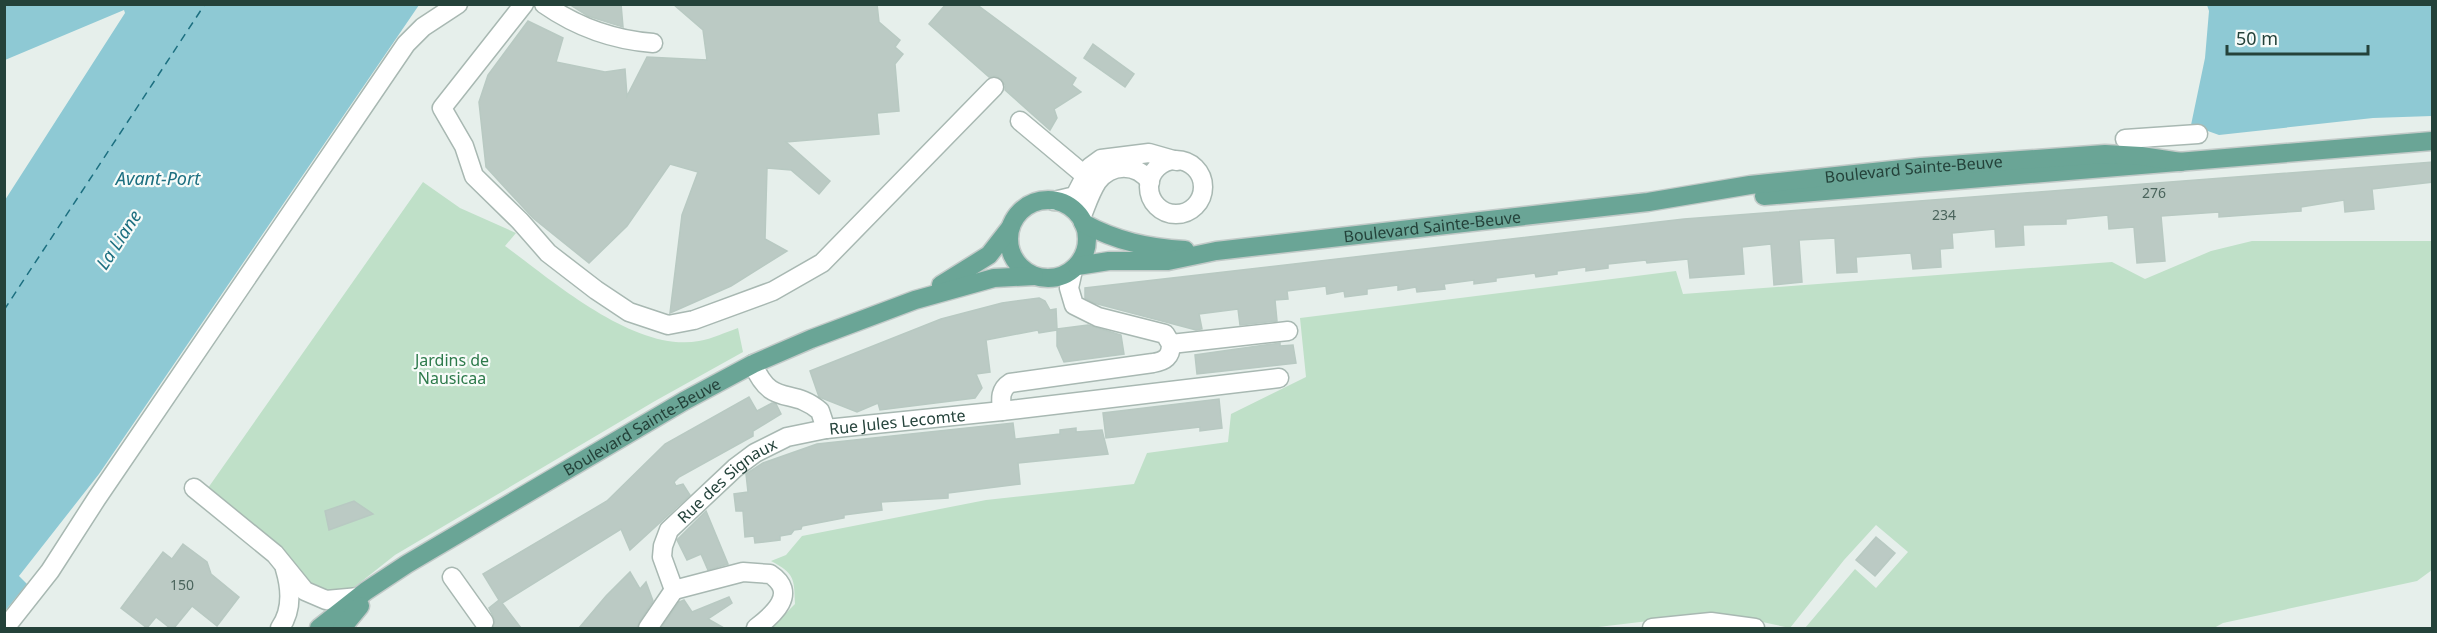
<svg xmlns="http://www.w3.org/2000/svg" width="2437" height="633" font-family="'Noto Sans',sans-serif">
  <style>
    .green { fill: #bfe0c8 }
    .water { fill: #8ec9d4 }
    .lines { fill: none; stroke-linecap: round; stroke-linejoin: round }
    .ferry { stroke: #1c6f80; stroke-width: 1.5; stroke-dasharray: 8 6; stroke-linecap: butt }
    .building { fill: #bbcac4; stroke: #b8c9c2; stroke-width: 1.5 }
    .minor-casing { stroke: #a8b8b2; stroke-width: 21 }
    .major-casing { stroke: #c2cac8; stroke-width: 21 }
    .minor { stroke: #fff; stroke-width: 18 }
    .major { stroke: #6aa596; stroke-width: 18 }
    .labels { text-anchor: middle; stroke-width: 4.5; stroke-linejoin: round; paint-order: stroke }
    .number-label { font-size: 14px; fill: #4a645c }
    .street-label { font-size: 16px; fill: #24423a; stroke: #f7fbf9 }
    .park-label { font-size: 16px; fill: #2d7a4b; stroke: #f7fbf9 }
    .water-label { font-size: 18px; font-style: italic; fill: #1c6f80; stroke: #f7fbf9 }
  </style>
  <rect width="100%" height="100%" fill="#e6efeb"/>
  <g class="green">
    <path d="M423 182 460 208 516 233 505 246C553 281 635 353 699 341 712 339 726 332 738 328L743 352 655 401 395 555 352 589 314 591 208 488Z"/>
    <path d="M2252 241H2432V570L2417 581 2223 623 2214 628H1805L1855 569 1876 588 1908 552 1876 525 1844 560 1790 628 1734 616 1707 614 1590 628H771L795 604C794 578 795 574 771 561L786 555 802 536 986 500 1134 484 1147 453 1228 442 1231 414 1306 377 1300 318 1676 271 1683 294 2112 262 2145 279 2211 251Z"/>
  </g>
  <g class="water">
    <path d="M5 4 419 5 99 474 19 576 27 584 5 611V200L125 13 124 10 5 60Z"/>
    <path d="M2207 5H2432V116L2373 118 2219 135 2191 125 2205 58 2209 11Z"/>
  </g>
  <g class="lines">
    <path class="ferry" d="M4 310 205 4"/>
  </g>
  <g class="building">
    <path d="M569 4H621L623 27 588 16Z"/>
    <path d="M673 4H877L879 22 900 40 895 47 903 54 895 64 899 111 877 113 879 134 786 142 830 181 819 194 791 170 767 168 765 239 787 251 731 286 670 313 682 215 698 172 670 164 627 226 589 263 533 218 486 167 479 102 488 75 528 21 563 38 556 62 605 72 625 69 627 96 647 57 707 60 703 30Z"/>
    <path d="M946 4H976L1076 78 1072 85 1081 92 1054 109 1057 118 1050 130 1005 90V85L1001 79 996 76 989 77 929 24Z"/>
    <path d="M1093 44 1134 74 1125 87 1084 58Z"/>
    <path d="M2433 162V182L2372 189 2374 209 2345 212 2344 200 2301 207V211L2219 217V212L2161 216 2165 261 2137 263 2134 227 2109 229 2108 215 2066 219V224L2023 225 2024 245 1996 247 1995 229 1952 233 1953 248 1940 249 1941 267 1913 269 1911 253 1856 257 1857 272 1837 273 1835 238 1799 240 1802 282 1774 285 1771 244 1742 247 1744 274 1690 278 1688 259 1647 263 1646 260 1608 264V268L1586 271V267L1557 271V274L1536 277 1535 273 1496 278V281L1474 284V280L1444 284 1445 289 1417 292 1416 287 1398 290V285L1367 289V294L1345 297 1344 291 1327 294 1326 286 1287 291 1288 299 1275 300 1277 321 1240 325 1238 309 1199 314 1202 329 1196 330 1094 303 1085 298V288L1684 219Z"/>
    <path d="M1039 298 1045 301 1050 310 1056 309 1057 329 1088 325 1121 335 1124 354 1064 362 1057 346V330L1039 333 1038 330 986 340 990 372 976 374 982 388 975 398 880 410 878 403 857 412 819 397 810 371 941 319 1002 303Z"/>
    <path d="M1280 343V346L1293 345 1296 363 1197 374 1195 355Z"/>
    <path d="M749 397 757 411 772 403 776 404 781 414 753 431V436L679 477 674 482 676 486 683 484 690 495 630 550 621 529 502 603 521 628H493L495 620 489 608 499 600 483 574 607 501 665 444Z"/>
    <path d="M1219 399 1222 428 1200 431V427L1106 438 1103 413Z"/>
    <path d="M1013 423 1015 439 1060 434V430L1076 428V432L1102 430 1108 454 1018 463 1020 484 948 493V498L881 502 882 510 844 515V518L802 526 801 529 794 530 791 534 780 536V540L755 543 754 536 745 537 743 511H736L734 494 748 492 746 474 763 463 817 444Z"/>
    <path d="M354 501 373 514 329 530 325 511Z"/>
    <path d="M706 511 728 564 708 570 701 554 687 560 677 540Z"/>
    <path d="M1876 537 1895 553 1875 576 1856 560Z"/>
    <path d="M183 544 207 562 211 574 239 597 217 626 192 606 174 628H170L156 617 147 628 121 608 163 552 172 559Z"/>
    <path d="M630 572 640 589 646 582 653 601 639 622 637 628H579L606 596Z"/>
    <path d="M729 597 732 603 708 619 724 628H661L679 602 684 600 692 612Z"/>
  </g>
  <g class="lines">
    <defs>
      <g id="minor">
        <path d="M524 4 442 108 464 146 474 176 520 221 548 253 596 290 629 312 668 325 694 320 773 291 822 263 994 87"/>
        <path d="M544 4C577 27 613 40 653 43"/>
        <path d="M1020 121 1094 183"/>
        <path d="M2125 139 2198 134"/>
        <circle cx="1176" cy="187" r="27"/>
        <path d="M1054 201 1075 196 1090 167 1101 159 1149 153 1177 161"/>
        <path d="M1081 218C1086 206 1090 193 1097 182 1111 163 1137 163 1150 182"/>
        <path d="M1171 344 1288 331"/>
        <path d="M753 364C772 409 791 386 820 411L826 429"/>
        <path d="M1002 411C1001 400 999 390 1010 383L1153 363C1165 361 1171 357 1171 344L1165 334 1098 317 1074 305 1069 288 1073 270"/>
        <path d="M194 488 275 554 305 591 326 600 359 597"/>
        <path d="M452 577 484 622"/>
        <path id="s1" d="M674 590 662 557 663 546 669 530 735 468 755 453 787 437 826 429 1002 411 1279 378"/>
        <path d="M674 590 743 572 770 574C799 593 773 615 756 628"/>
        <path d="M5 628 50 571 97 498 406 44 423 27 458 4"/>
        <path d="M280 628C292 611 291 589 285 569"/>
        <path d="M648 628 674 590"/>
        <path d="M1652 628 1711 622 1755 628"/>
      </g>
      <g id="major">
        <path d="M1764 196 2432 141"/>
        <circle cx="1048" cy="239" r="39"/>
        <path d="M1083 223C1116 241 1148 248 1185 250"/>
        <path id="s2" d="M1077 266 1109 261H1168L1216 251 1648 202 1750 185 1921 167 2105 154 2141 156 2181 162"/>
        <path d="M941 285 989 255 1010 228"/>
        <path id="s3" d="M319 628 366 591 407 564 684 401 753 364 811 339 915 300 994 278 1034 276"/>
        <path d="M342 628 360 606"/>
      </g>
    </defs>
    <use href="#minor" class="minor-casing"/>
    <use href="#major" class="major-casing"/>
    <use href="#minor" class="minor"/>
    <use href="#major" class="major"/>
  </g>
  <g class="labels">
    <g class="number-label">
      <text x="2154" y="198">276</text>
      <text x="1944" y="220">234</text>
      <text x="182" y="590">150</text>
    </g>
    <g class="street-label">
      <text dy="6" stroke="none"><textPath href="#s2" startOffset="843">Boulevard Sainte-Beuve</textPath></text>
      <text dy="6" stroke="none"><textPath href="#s2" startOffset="358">Boulevard Sainte-Beuve</textPath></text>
      <text dy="6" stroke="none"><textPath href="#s1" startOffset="326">Rue Jules Lecomte</textPath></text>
      <text dy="6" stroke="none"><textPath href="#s3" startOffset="381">Boulevard Sainte-Beuve</textPath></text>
      <text dy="6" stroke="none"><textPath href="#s1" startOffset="140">Rue des Signaux</textPath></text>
    </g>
    <g class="park-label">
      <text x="452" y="366">Jardins de<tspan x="452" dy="18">Nausicaa</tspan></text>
    </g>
    <g class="water-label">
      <text x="158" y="185">Avant-Port</text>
      <text transform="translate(119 240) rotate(-57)" y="6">La Liane</text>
    </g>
  </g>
  <rect width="2437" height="633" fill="none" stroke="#24423a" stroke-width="12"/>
  <path d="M2227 45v9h141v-9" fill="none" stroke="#24423a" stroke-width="3"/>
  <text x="2236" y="45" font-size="18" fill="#24423a" stroke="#f7fbf9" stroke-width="4.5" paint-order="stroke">50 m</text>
</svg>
